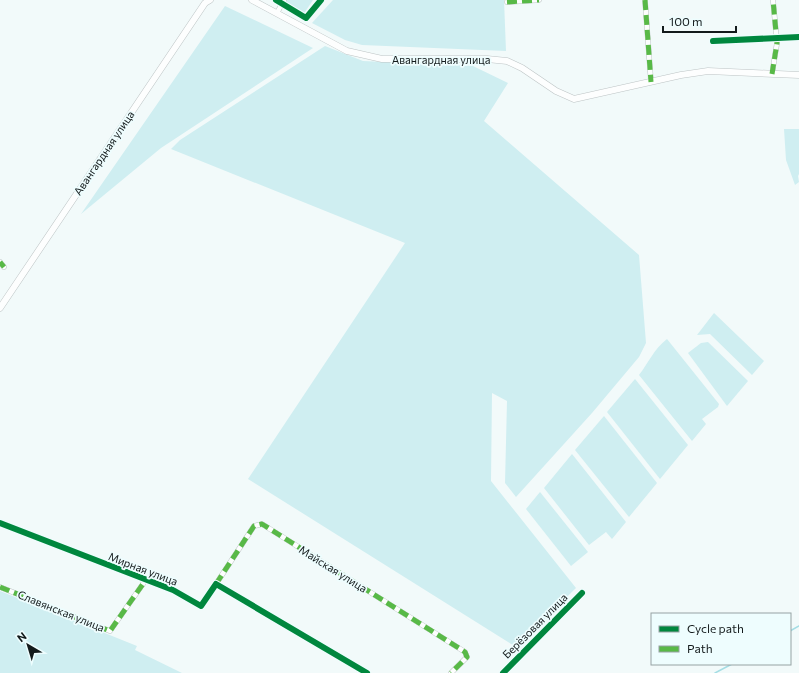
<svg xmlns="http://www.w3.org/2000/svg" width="799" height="673" font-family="Commissioner,sans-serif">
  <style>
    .green { fill: #cfeef1 }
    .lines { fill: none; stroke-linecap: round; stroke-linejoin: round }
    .stream { stroke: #a4dde4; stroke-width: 1.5 }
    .street-casing { stroke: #bdc4c5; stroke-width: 5.5 }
    .secondary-casing { stroke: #bdc4c5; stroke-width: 7 }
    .street { stroke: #fdfefe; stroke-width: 4.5 }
    .secondary { stroke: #fdfefe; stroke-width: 6 }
    .quiet { stroke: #58b947; stroke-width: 5; stroke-dasharray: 10 5; stroke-linecap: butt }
    .cycleway-casing { stroke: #eefdfe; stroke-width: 8 }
    .cycleway { stroke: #00873e; stroke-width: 6 }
    .labels { text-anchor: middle; stroke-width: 3.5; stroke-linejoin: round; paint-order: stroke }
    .street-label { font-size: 11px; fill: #131a1b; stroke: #eefdfe }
  </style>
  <rect width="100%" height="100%" fill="#f2fafa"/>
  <g class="green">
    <path d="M286 0H313L303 15 285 2Z"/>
    <path d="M333 0H504L506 51 362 45 345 40 312 23Z"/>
    <path d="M225 6 313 48 161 148 81 214Z"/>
    <path d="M325 46 363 61 473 66 508 83 484 121 639 255 646 343 639 357 592 413 516 497 505 483 507 401 492 393 491 481 576 588 516 647 248 479 405 243 171 149 180 140Z"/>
    <path d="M784 129H799V174L798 176 799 182 795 185 786 160Z"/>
    <path d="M714 313 764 361 752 375 710 334 697 335Z"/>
    <path d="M667 339 719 404 718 407 702 419 706 424 692 441 639 375C649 362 654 349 667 339Z"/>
    <path d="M708 342 748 381 727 406 688 353 701 343Z"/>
    <path d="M635 379 688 445 660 479 607 412Z"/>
    <path d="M604 416 657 483 629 517 575 450Z"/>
    <path d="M572 454 626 522 612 539 606 532 589 545 544 488Z"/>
    <path d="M540 492 588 552 571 566 526 509Z"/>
    <path d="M0 591 137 646 135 650 182 673H0Z"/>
  </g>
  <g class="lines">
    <g class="stream">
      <path d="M790 631 799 626"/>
      <path d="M715 673 732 664"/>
    </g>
    <defs>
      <g id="street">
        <path d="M276 0 306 18 321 0"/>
        <path d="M645 0 651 82"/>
        <path d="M507 2 539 0"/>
        <path d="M277 13 284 0"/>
        <path d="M713 41 799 37"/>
        <path d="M772 74 777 43 773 0"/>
        <path d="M0 262 4 267"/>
        <path d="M0 523 173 590 201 606 216 584 367 673"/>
        <path d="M216 584 254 526 262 524 465 652 467 657 451 673"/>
        <path d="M0 587 110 631 145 581"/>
        <path d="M503 673 582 593"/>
      </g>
      <g id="secondary">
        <path d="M252 0 347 51 382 59H487L507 61 522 68 556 91 574 99 681 75 708 71 799 75"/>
        <path d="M0 308 205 3 210 0"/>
      </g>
    </defs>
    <use href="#street" class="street-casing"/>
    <use href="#secondary" class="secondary-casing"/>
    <use href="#street" class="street"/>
    <use href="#secondary" class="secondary"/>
    <g class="quiet">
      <path d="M645 0 651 82"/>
      <path d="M507 2 539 0"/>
      <path d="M772 74 777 43 773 0"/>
      <path d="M0 262 4 267"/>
      <path d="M216 584 254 526 262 524 465 652 467 657 451 673"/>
      <path d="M0 587 110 631 145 581"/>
    </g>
    <defs>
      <g id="cycleway">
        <path d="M276 0 306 18 321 0"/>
        <path d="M713 41 799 37"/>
        <path d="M0 523 173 590 201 606 216 584 367 673"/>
        <path d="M503 673 582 593"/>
      </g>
    </defs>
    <use href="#cycleway" class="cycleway-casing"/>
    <use href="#cycleway" class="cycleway"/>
  </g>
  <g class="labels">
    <g class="street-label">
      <text x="441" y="64">Авангардная улица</text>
      <text transform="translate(104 153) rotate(-56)" y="4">Авангардная улица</text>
      <text transform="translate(143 569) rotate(21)" y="4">Мирная улица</text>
      <text transform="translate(333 569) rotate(32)" y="4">Майская улица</text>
      <text transform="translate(61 611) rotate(22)" y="4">Славянская улица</text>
      <text transform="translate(535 626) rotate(-45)" y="4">Берёзовая улица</text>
    </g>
  </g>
  <rect x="651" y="613" width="140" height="52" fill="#eefdfe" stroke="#96a2a3"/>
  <rect x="659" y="626" width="20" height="6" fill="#00873e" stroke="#96a2a3"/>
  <text x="687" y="633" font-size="12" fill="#131a1b">Cycle path</text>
  <rect x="659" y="646" width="20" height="6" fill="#58b947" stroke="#96a2a3"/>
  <text x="687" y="653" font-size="12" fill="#131a1b">Path</text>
  <g transform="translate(28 645) rotate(322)" stroke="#eefdfe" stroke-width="3" paint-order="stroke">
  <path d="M0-3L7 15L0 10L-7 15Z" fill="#131a1b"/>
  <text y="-6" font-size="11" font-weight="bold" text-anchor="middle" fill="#131a1b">N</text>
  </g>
  <path d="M663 26v6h73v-6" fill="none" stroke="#131a1b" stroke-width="2"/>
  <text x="669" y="26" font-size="12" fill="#131a1b" stroke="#eefdfe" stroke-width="3" paint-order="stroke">100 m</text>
</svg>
